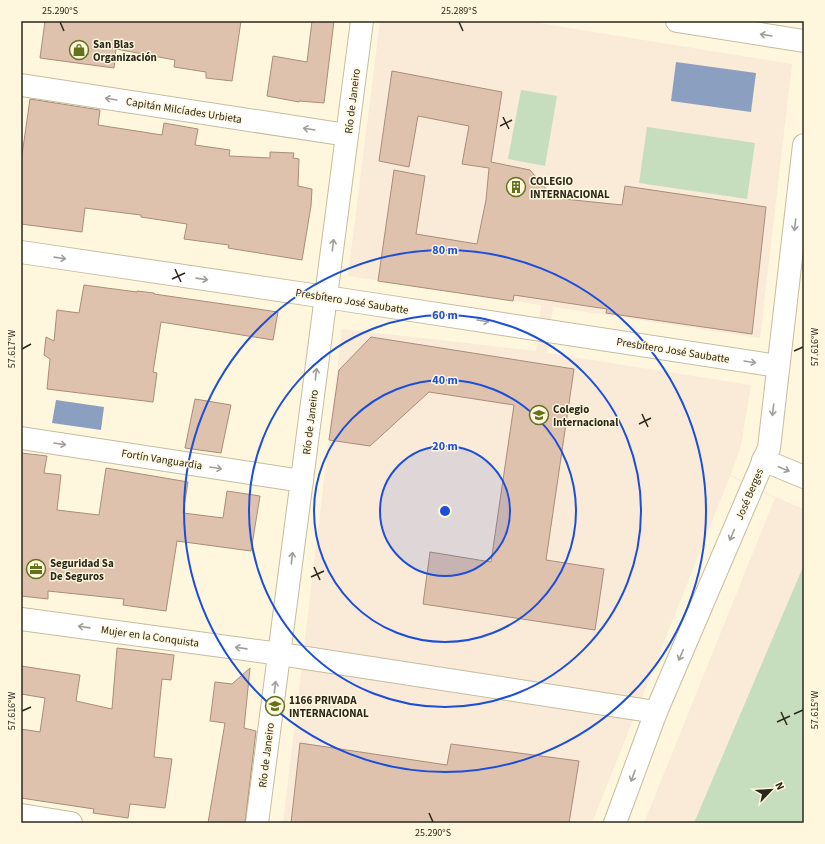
<svg xmlns="http://www.w3.org/2000/svg" width="825" height="844" font-family="'Source Sans 3',sans-serif">
  <style>
    .education { fill: #faead8 }
    .grass { fill: #c6ddbe }
    .water { fill: #8ba0c1 }
    .building { fill: #dfc2ae; stroke: #a88d7a }
    .lines { fill: none; stroke-linecap: round; stroke-linejoin: round }
    .minor-casing { stroke: #c5bd9e; stroke-width: 24 }
    .minor { stroke: #fff; stroke-width: 22 }
    .oneway { stroke: #a09e99 }
    .ticks { fill: none; stroke: #2b281c; stroke-width: 1.5 }
    .ring { fill: none; stroke: #1d4ed8; stroke-width: 2 }
    .labels { text-anchor: middle; stroke-width: 3; stroke-linejoin: round; paint-order: stroke }
    .poi-label { font-size: 11px; font-weight: bold; fill: #2b281c; stroke: #fef7dd; text-anchor: start }
    .street-label { font-size: 11px; fill: #2b281c; stroke: #fef7dd }
    .centre { fill: #1d4ed8; stroke: #fef7dd; stroke-width: 2 }
    .ring-label { font-size: 12px; text-anchor: middle; font-weight: bold; fill: #1d4ed8; stroke: #fef7dd; stroke-width: 3; stroke-linejoin: round; paint-order: stroke }
    .neatline { fill: none; stroke: #2b281c; stroke-width: 1.5 }
    .ticks-label { font-size: 10px; text-anchor: middle; fill: #2b281c }
  </style>
  <rect width="100%" height="100%" fill="#fef7dd"/>
  <path class="education" d="M380 21H526L792 64 760 338 553 307 547 353 751 385 741 445 731 475 775 497 804 509V823H644L775 498 730 476 592 823H283L342 329 536 351 541 305 348 276Z"/>
  <g class="grass">
    <path d="M521 90 557 96 545 166 508 159Z"/>
    <path d="M647 127 755 143 747 199 639 183Z"/>
    <path d="M803 567 804 568V823H694Z"/>
  </g>
  <g class="water">
    <path d="M676 62 756 73 751 112 671 101Z"/>
    <path d="M56 400 104 407 101 430 52 423Z"/>
  </g>
  <g class="building">
    <path d="M45 21H241L232 81 206 78V72L174 67 175 60 116 49 114 68 40 58Z"/>
    <path d="M312 21H334L324 103 299 101V102L267 96 273 56 307 62Z"/>
    <path d="M392 71 502 92 491 162 530 170 554 198 622 205 625 186 766 207 752 334 606 313 607 309 514 295 513 301 378 281 394 170 425 176 416 234 477 244 486 200 489 168 462 164 469 126 418 116 409 167 379 161Z"/>
    <path d="M30 99 100 110 98 125 162 135 164 123 198 129 195 145 230 150 229 156 270 158V152L294 153 293 158 299 159 298 186 312 189 311 206 302 260 228 248 229 245 184 239 187 224 141 217V215L85 208 82 232 21 224V162Z"/>
    <path d="M84 285 137 292V291L154 293V294L278 312 273 340 161 322 153 372 157 373 153 402 47 389 50 359 44 355 46 337 54 341 57 310 79 313Z"/>
    <path d="M371 337 574 369 546 560 604 569 595 630 423 604 430 552 491 562 514 405 429 392 370 446 329 440 339 370Z"/>
    <path d="M195 399 231 405 221 453 185 448Z"/>
    <path d="M21 453 47 456 44 473 61 475 57 510 99 515 106 468 188 482 183 513 223 518 227 491 260 496 251 551 177 541 166 611 123 605 124 599 48 591V599L21 596Z"/>
    <path d="M117 648 174 655 171 680 162 679 154 757 172 759 165 808 130 804 128 818 93 813 94 809 21 798V729L40 732 45 698 21 694V666L80 675 76 701 112 709Z"/>
    <path d="M250 668 244 728 256 731 245 823H208L225 723 210 721 215 682 232 684Z"/>
    <path d="M300 743 447 765 451 744 579 761 569 823H291Z"/>
  </g>
  <g class="lines">
    <defs>
      <g id="minor">
        <path d="M677 21 804 41"/>
        <path d="M21 85 347 135"/>
        <path d="M21 252 326 297 778 366"/>
        <path d="M21 438 302 481"/>
        <path d="M763 460 804 477"/>
        <path d="M21 619 280 654 656 712"/>
        <path d="M21 815 71 823"/>
        <path d="M257 823 362 21"/>
        <path d="M615 823 656 712 769 448 804 145"/>
      </g>
    </defs>
    <use href="#minor" class="minor-casing"/>
    <use href="#minor" class="minor"/>
  </g>
  <defs><path id="oneway-shaft" d="M-6 0H5M1.5-3L5.5 0L1.5 3" fill="none" stroke-width="1.6" stroke-linecap="round" stroke-linejoin="round"/></defs>
  <g class="oneway">
    <use href="#oneway-shaft" transform="translate(766 35) rotate(-171)"/>
    <use href="#oneway-shaft" transform="translate(111 99) rotate(-171)"/>
    <use href="#oneway-shaft" transform="translate(309 129) rotate(-171)"/>
    <use href="#oneway-shaft" transform="translate(795 225) rotate(97)"/>
    <use href="#oneway-shaft" transform="translate(333 245) rotate(-83)"/>
    <use href="#oneway-shaft" transform="translate(60 258) rotate(8)"/>
    <use href="#oneway-shaft" transform="translate(202 279) rotate(8)"/>
    <use href="#oneway-shaft" transform="translate(483 321) rotate(9)"/>
    <use href="#oneway-shaft" transform="translate(750 362) rotate(9)"/>
    <use href="#oneway-shaft" transform="translate(316 374) rotate(-83)"/>
    <use href="#oneway-shaft" transform="translate(773 410) rotate(97)"/>
    <use href="#oneway-shaft" transform="translate(60 444) rotate(9)"/>
    <use href="#oneway-shaft" transform="translate(216 468) rotate(9)"/>
    <use href="#oneway-shaft" transform="translate(784 469) rotate(23)"/>
    <use href="#oneway-shaft" transform="translate(732 535) rotate(113)"/>
    <use href="#oneway-shaft" transform="translate(292 558) rotate(-83)"/>
    <use href="#oneway-shaft" transform="translate(84 627) rotate(-172)"/>
    <use href="#oneway-shaft" transform="translate(241 648) rotate(-172)"/>
    <use href="#oneway-shaft" transform="translate(681 655) rotate(113)"/>
    <use href="#oneway-shaft" transform="translate(275 687) rotate(-83)"/>
    <use href="#oneway-shaft" transform="translate(633 776) rotate(110)"/>
  </g>
  <path class="ticks" d="M60 22 64 31M459 22 463 31M503 117 509 129M500 126 512 120M175 269 181 282M172 279 185 273M22 349 31 344M794 351 803 347M642 414 648 427M639 424 651 418M314 567 320 580M311 577 324 571M22 711 31 707M781 712 787 725M794 714 803 710M777 722 790 716M429 813 433 822"/>
  <circle cx="445" cy="511" r="65" fill="#1d4ed8" fill-opacity=".12"/>
  <g class="ring">
    <circle cx="445" cy="511" r="65"/>
    <circle cx="445" cy="511" r="131"/>
    <circle cx="445" cy="511" r="196"/>
    <circle cx="445" cy="511" r="261"/>
  </g>
  <defs>
    <symbol id="shop-ring" viewBox="-11 -11 22 22"><circle r="9.5" fill="#fef7dd" stroke="#64721d" stroke-width="1.5"/><path d="M-5-2.5h2.3a2.7 3.5 0 0 1 5.4 0H5L5.5 6h-11ZM-1.5-2.5h3a1.5 2.3 0 0 0-3 0Z" fill="#64721d"/></symbol>
    <symbol id="building-ring" viewBox="-11 -11 22 22"><circle r="9.5" fill="#fef7dd" stroke="#64721d" stroke-width="1.5"/><path d="M-4-6H4V6H1V3H-1V6H-4ZM-2.5-4.3h1.7v1.8h-1.7ZM.8-4.3h1.7v1.8H.8ZM-2.5-1h1.7V.8h-1.7ZM.8-1h1.7V.8H.8Z" fill="#64721d"/></symbol>
    <symbol id="school-ring" viewBox="-11 -11 22 22"><circle r="9.5" fill="#fef7dd" stroke="#64721d" stroke-width="1.5"/><path d="M0-5L7-2L0 1L-7-2ZM-4 1L0 2.5L4 1V4Q0 6-4 4Z" fill="#64721d"/></symbol>
    <symbol id="office-ring" viewBox="-11 -11 22 22"><circle r="9.5" fill="#fef7dd" stroke="#64721d" stroke-width="1.5"/><path d="M-6-3h4V-5.5h4V-3h4V5H-6ZM-1-4.5V-3h2v-1.5ZM-6 0V1H6V0Z" fill="#64721d"/></symbol>
  </defs>
  <g fill-rule="evenodd">
    <use href="#shop-ring" x="68" y="39" width="22" height="22"/>
    <use href="#building-ring" x="505" y="176" width="22" height="22"/>
    <use href="#school-ring" x="528" y="404" width="22" height="22"/>
    <use href="#office-ring" x="25" y="558" width="22" height="22"/>
    <use href="#school-ring" x="264" y="695" width="22" height="22"/>
  </g>
  <g class="labels">
    <g class="poi-label">
      <text x="93" y="48">San Blas<tspan x="93" dy="13">Organización</tspan></text>
      <text x="530" y="185">COLEGIO<tspan x="530" dy="13">INTERNACIONAL</tspan></text>
      <text x="553" y="413">Colegio<tspan x="553" dy="13">Internacional</tspan></text>
      <text x="50" y="567">Seguridad Sa<tspan x="50" dy="13">De Seguros</tspan></text>
      <text x="289" y="704">1166 PRIVADA<tspan x="289" dy="13">INTERNACIONAL</tspan></text>
    </g>
    <g class="street-label">
      <text transform="translate(352 101) rotate(-83)" y="4">Río de Janeiro</text>
      <text transform="translate(184 110) rotate(9)" y="4">Capitán Milcíades Urbieta</text>
      <text transform="translate(352 301) rotate(9)" y="4">Presbítero José Saubatte</text>
      <text transform="translate(673 350) rotate(9)" y="4">Presbítero José Saubatte</text>
      <text transform="translate(310 422) rotate(-83)" y="4">Río de Janeiro</text>
      <text transform="translate(162 459) rotate(9)" y="4">Fortín Vanguardia</text>
      <text transform="translate(749 494) rotate(-67)" y="4">José Berges</text>
      <text transform="translate(150 636) rotate(8)" y="4">Mujer en la Conquista</text>
      <text transform="translate(266 755) rotate(-83)" y="4">Río de Janeiro</text>
    </g>
  </g>
  <circle cx="445" cy="511" r="6" class="centre"/>
  <g class="ring-label">
    <text x="445" y="254">80 m</text>
    <text x="445" y="319">60 m</text>
    <text x="445" y="384">40 m</text>
    <text x="445" y="450">20 m</text>
  </g>
  <rect width="825" height="844" fill="none" stroke="#fef7dd" stroke-width="44"/>
  <g transform="translate(771 790) rotate(65)" stroke="#fef7dd" stroke-width="3" paint-order="stroke">
  <path d="M0-3L7 15L0 10L-7 15Z" fill="#2b281c"/>
  <text y="-6" font-size="11" font-weight="bold" text-anchor="middle" fill="#2b281c">N</text>
  </g>
  <rect x="22" y="22" width="781" height="800" class="neatline"/>
  <g class="ticks-label">
    <text x="60" y="14">25.290°S</text>
    <text x="459" y="14">25.289°S</text>
    <text transform="translate(814 347) rotate(-90)" y="4">57.616°W</text>
    <text transform="translate(11 349) rotate(-90)" y="4">57.617°W</text>
    <text transform="translate(814 710) rotate(-90)" y="4">57.615°W</text>
    <text transform="translate(11 711) rotate(-90)" y="4">57.616°W</text>
    <text x="433" y="836">25.290°S</text>
  </g>
</svg>
